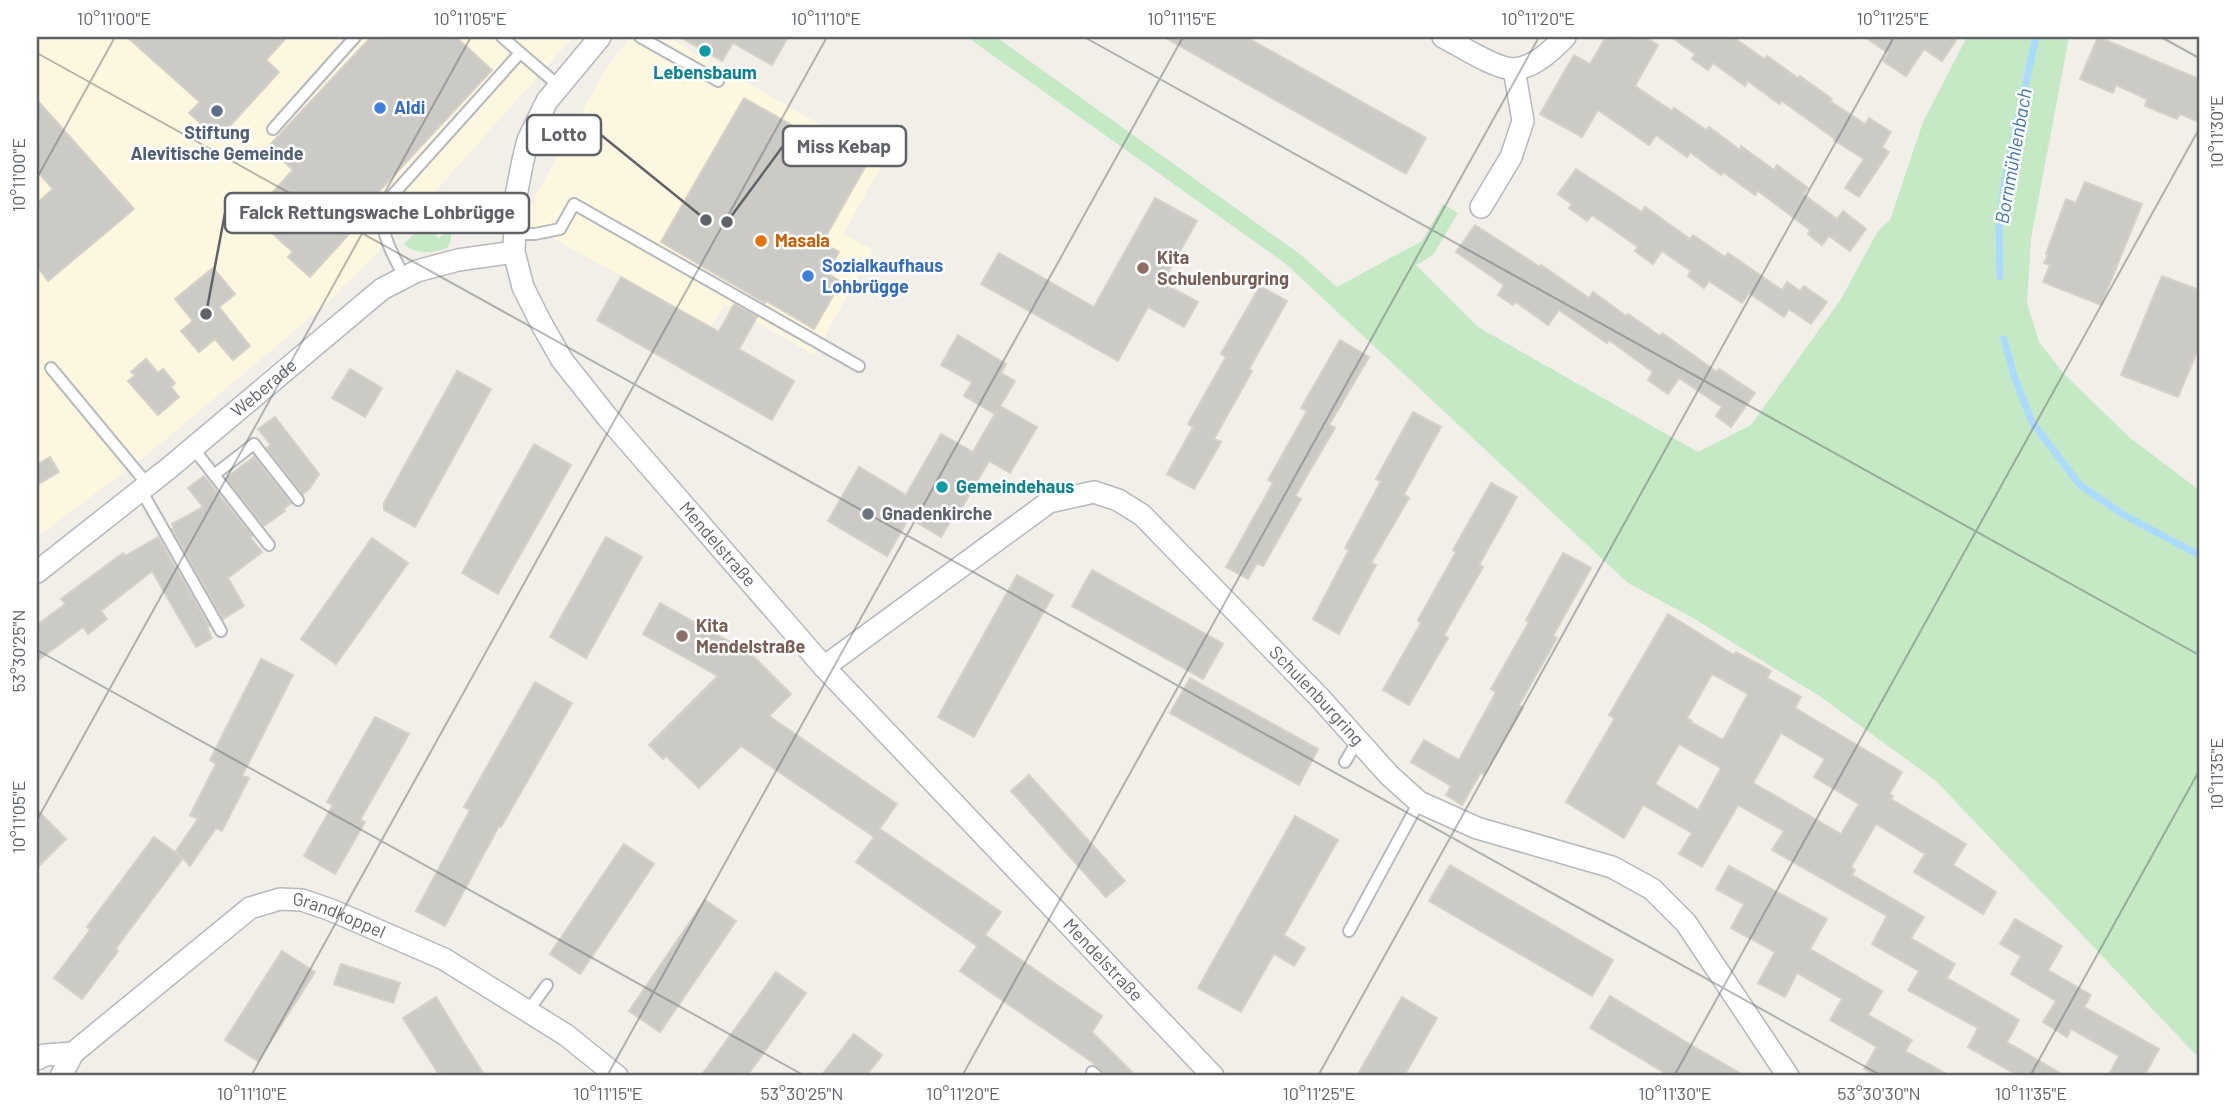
<svg xmlns="http://www.w3.org/2000/svg" width="2236" height="1113" font-family="Barlow,sans-serif">
  <style>
    .commercial { fill: #fef7e0 }
    .green { fill: #c5e8c5 }
    .lines { fill: none; stroke-linecap: round; stroke-linejoin: round }
    .stream { stroke: #aadaff; stroke-width: 7 }
    .building { fill: #cccac5; stroke: #d6d1c6; stroke-width: 2; fill-rule: evenodd }
    .lane-casing { stroke: #b5b8bc; stroke-width: 14 }
    .street-casing { stroke: #b5b8bc; stroke-width: 24 }
    .lane { stroke: #fff; stroke-width: 10 }
    .street { stroke: #fff; stroke-width: 21 }
    .ticks { fill: none; stroke: #5f6368; stroke-width: 2; stroke-opacity: 0.45 }
    .culture-dot { fill: #0f9aa8; stroke: #fff; stroke-width: 2.5 }
    .shop-dot { fill: #3f7fe0; stroke: #fff; stroke-width: 2.5 }
    .service-dot { fill: #5c6f8a; stroke: #fff; stroke-width: 2.5 }
    .food-dot { fill: #e8710a; stroke: #fff; stroke-width: 2.5 }
    .education-dot { fill: #8d6e63; stroke: #fff; stroke-width: 2.5 }
    .worship-dot { fill: #6b7280; stroke: #fff; stroke-width: 2.5 }
    .labels { text-anchor: middle; stroke-width: 5; stroke-linejoin: round; paint-order: stroke }
    .culture-label { font-size: 18px; font-weight: bold; fill: #0d838f; stroke: #fff }
    .shop-label { font-size: 18px; font-weight: bold; fill: #366cbe; stroke: #fff; text-anchor: start }
    .service-label { font-size: 18px; font-weight: bold; fill: #4e5e75; stroke: #fff }
    .food-label { font-size: 18px; font-weight: bold; fill: #c56008; stroke: #fff; text-anchor: start }
    .education-label { font-size: 18px; font-weight: bold; fill: #785e54; stroke: #fff; text-anchor: start }
    .street-label { font-size: 18px; fill: #5f6368; stroke: #fff }
    .worship-label { font-size: 18px; font-weight: bold; fill: #5b616d; stroke: #fff; text-anchor: start }
    .water-label { font-size: 19px; font-style: italic; fill: #4174aa; stroke: #fff }
    .leader { fill: none; stroke: #5f6368; stroke-width: 2.5 }
    .callout-dot { fill: #5f6368; stroke: #fff; stroke-width: 2.5 }
    .callout { fill: #fff; stroke: #5f6368; stroke-width: 2.5 }
    .callout-label { font-size: 19px; text-anchor: middle; font-weight: bold; fill: #5f6368 }
    .neatline { fill: none; stroke: #5f6368; stroke-width: 2.5 }
    .ticks-label { font-size: 18px; text-anchor: middle; fill: #5f6368 }
  </style>
  <rect width="100%" height="100%" fill="#f1efe8"/>
  <g class="commercial">
    <path d="M37 37H573L406 224 324 306 148 454 37 537Z"/>
    <path d="M630 37H667L884 161 843 234 873 250 814 355 725 304 711 326 522 221 604 72Z"/>
  </g>
  <g class="green">
    <path d="M967 37H996L1301 255 1337 287 1422 241 1443 204 1458 213 1433 255 1416 265 1478 327 1698 452 1751 425 1841 299 1878 231 1890 220 1923 122 1967 37H2069L2031 238 2027 303 2039 342 2064 374 2129 437 2199 490V1058L1936 781 1821 697 1693 618 1628 583 1286 264Z"/>
    <path d="M427 220 438 238 451 230V240L448 247C434 254 416 255 404 244Z"/>
  </g>
  <g class="lines">
    <g class="stream">
      <path d="M2000 277 1999 226 2006 173 2036 37"/>
      <path d="M2004 339 2014 376 2032 422 2080 485 2124 515 2199 555"/>
    </g>
  </g>
  <g class="building">
    <path d="M127 37H287L266 60 279 72 218 139 189 113 200 102Z"/>
    <path d="M371 37H456L492 70 344 229 349 234 310 277 288 257 293 252 252 215 293 170 268 147Z"/>
    <path d="M680 37H788L772 65 733 43 722 61Z"/>
    <path d="M1164 37H1246L1426 138 1406 174Z"/>
    <path d="M1606 37H1644L1658 45 1635 86 1672 111 1674 108 1706 130 1709 127 1740 150 1741 146 1774 170 1777 165 1808 188 1803 194 1837 219 1843 211 1866 229 1850 251 1829 236 1822 245 1808 234 1810 230 1758 191 1755 195 1723 172 1721 175 1690 152 1687 157 1656 135 1649 145 1598 110 1582 137 1540 114 1574 55 1590 64Z"/>
    <path d="M1671 37H1733L1764 59 1767 56 1798 78 1800 76 1832 99 1830 101 1865 124 1869 118 1891 132 1882 147 1889 152 1859 197 1845 188 1864 159 1834 140 1835 139 1782 101 1779 104 1748 81 1745 86 1713 63 1708 70 1692 59 1695 54Z"/>
    <path d="M1865 37H1958L1942 61 1924 49 1906 76 1883 61 1888 53Z"/>
    <path d="M2098 37 2199 79V122L2180 114 2177 119 2145 106 2147 99 2116 85 2113 93 2080 79Z"/>
    <path d="M744 98 865 167 822 243 839 252 827 273 841 282 814 329 766 301 765 303 661 242Z"/>
    <path d="M37 100 134 209 48 281 37 266V203L53 189 37 171Z"/>
    <path d="M1576 169 1642 212 1645 207 1690 239 1693 235 1725 257 1728 253 1782 290 1787 282 1800 291 1804 286 1827 302 1811 324 1789 309 1784 317 1749 293 1742 303 1709 281 1704 288 1688 276 1691 271 1662 251 1653 264 1635 251 1638 247 1592 215 1587 221 1569 208 1572 204 1558 194Z"/>
    <path d="M2085 182 2142 204 2101 305 2043 282 2050 265 2044 263 2048 255 2046 254 2066 199 2076 203Z"/>
    <path d="M1155 198 1197 221 1162 283 1198 302 1184 327 1148 307 1118 361 981 284 999 253 1094 307Z"/>
    <path d="M1475 225 1540 267 1541 265 1589 298 1593 292 1626 316 1628 314 1660 336 1662 333 1717 372 1719 369 1755 393 1731 427 1716 416 1722 407 1679 378 1668 394 1648 380 1653 372 1609 340 1607 343 1559 310 1548 325 1516 302 1513 305 1498 295 1504 285 1456 252Z"/>
    <path d="M213 268 235 294 219 307 250 346 233 360 215 339 199 352 181 331 193 321 175 299Z"/>
    <path d="M2162 276 2199 290V347L2178 397 2121 375Z"/>
    <path d="M621 277 719 332 734 304 757 317 739 349 794 381 772 420 597 320Z"/>
    <path d="M1260 286 1287 301 1249 369 1252 371 1214 439 1221 442 1194 489 1167 474 1193 427 1188 424 1226 357 1221 354Z"/>
    <path d="M958 335 1006 364 1001 373 1015 381 1000 406 1037 427 1010 473 989 461 957 516 954 515 941 537 909 518 887 556 828 521 859 467 906 495 941 434 973 452 997 410 995 414 964 396 972 382 941 365Z"/>
    <path d="M1340 340 1369 357 1329 425 1335 428 1295 496 1301 499 1263 566 1257 563 1248 579 1226 567 1273 483 1268 480 1307 411 1301 408Z"/>
    <path d="M146 359 158 373 163 369 175 383 171 387 179 397 158 415 128 381 135 375 131 372Z"/>
    <path d="M350 369 382 388 365 417 332 398Z"/>
    <path d="M457 371 491 389 415 527 384 510V503Z"/>
    <path d="M1413 412 1441 427 1404 494 1409 498 1371 563 1376 565 1339 634 1313 619 1349 550 1345 548 1381 481 1376 479Z"/>
    <path d="M275 417 319 474 310 488 303 494 267 448 271 445 258 429Z"/>
    <path d="M534 444 571 465 498 594 462 573Z"/>
    <path d="M50 457 59 472 37 485V465Z"/>
    <path d="M254 457 291 503 284 509 285 511 264 526 226 478Z"/>
    <path d="M204 476 252 536 250 537 262 552 228 578 244 606 223 619 172 529 174 528 172 524 203 507 188 488Z"/>
    <path d="M1491 483 1517 497 1479 565 1483 567 1444 635 1448 638 1409 705 1383 690 1421 623 1418 620 1456 552 1453 550Z"/>
    <path d="M158 537 209 626 207 628 212 638 196 647 152 571 101 611 107 619 88 634 83 627 37 661V625L65 604 61 599 123 553 125 556Z"/>
    <path d="M606 537 642 557 586 658 550 637Z"/>
    <path d="M372 538 408 563 336 664 301 639Z"/>
    <path d="M1563 553 1591 568 1553 636 1557 638 1519 705 1523 708 1484 775 1481 772 1462 805 1446 795 1451 786 1411 762 1424 740 1459 760 1496 692 1491 689 1529 622 1526 620Z"/>
    <path d="M1092 570 1223 644 1203 679 1072 606Z"/>
    <path d="M1017 575 1053 595 974 737 938 717Z"/>
    <path d="M660 603 750 653 791 694 769 716 897 804 878 831 880 829 1001 912 985 935 1102 1016 1092 1032 1136 1076H1107L1092 1062 960 971 977 946 856 862 874 837 741 746 699 788 666 756 663 759 649 745 718 676 643 634Z"/>
    <path d="M1668 614 1734 655 1736 652 1771 671 1767 678 1801 697 1795 708 1902 772 1889 794 1893 796 1891 799 1966 844 1953 865 1996 892 1983 914 1914 872 1925 854 1876 824 1851 867 1855 870 1852 875 1924 917 1911 938 1955 964 1947 978 2019 1020 2007 1042 2065 1076H2019L1968 1047 1978 1028 1908 990 1919 971 1872 944 1887 916 1772 850 1784 831 1738 805 1702 867 1679 854 1692 833 1643 805 1624 838 1566 802 1615 718 1609 715ZM1712 674 1748 694 1723 740 1691 722 1692 721 1687 718ZM1781 733 1825 759 1814 777 1859 804 1841 834 1753 783ZM1679 744 1721 768 1698 810 1655 784Z"/>
    <path d="M261 659 293 675 242 776 249 778 222 831 216 828 190 866 176 851 198 819 190 815 216 764 210 760Z"/>
    <path d="M1190 678 1318 749 1299 785 1170 713Z"/>
    <path d="M535 682 572 703 501 827 499 826 445 926 416 911 470 810 464 807Z"/>
    <path d="M375 717 409 734 360 820 365 822 335 874 304 856 333 805 327 802Z"/>
    <path d="M1029 775 1125 881 1106 897 1011 791Z"/>
    <path d="M37 810 66 839 37 868Z"/>
    <path d="M1295 816 1338 840 1284 935 1305 948 1294 966 1274 954 1241 1012 1198 988Z"/>
    <path d="M154 837 183 858 116 948 118 951 82 999 54 978 90 930 87 927Z"/>
    <path d="M624 844 654 864 580 974 550 954Z"/>
    <path d="M1450 865 1613 960 1592 996 1429 901Z"/>
    <path d="M1729 866 1827 919 1810 949 1882 991 1868 1015 1912 1040 1905 1051 1950 1076H1876L1864 1069 1877 1047 1830 1020 1842 999 1797 973 1785 997 1758 983 1775 952 1731 928 1744 904 1716 889Z"/>
    <path d="M705 900 736 921 660 1032 629 1011Z"/>
    <path d="M2015 919 2062 946 2048 970 2091 995 2084 1007 2159 1049 2144 1076H2108L2119 1056 2071 1029 2067 1037 2043 1022 2056 1001 2011 974 2021 956 2000 944Z"/>
    <path d="M282 951 315 972 258 1061 225 1040Z"/>
    <path d="M341 964 400 983 393 1003 334 984Z"/>
    <path d="M776 972 806 993 767 1048 747 1076H701Z"/>
    <path d="M1610 996 1691 1045 1745 1076H1670L1590 1028Z"/>
    <path d="M436 997 464 1043 485 1076H440L403 1018Z"/>
    <path d="M1402 997 1437 1018 1404 1076H1357Z"/>
    <path d="M854 1034 882 1055 866 1076H821Z"/>
  </g>
  <g class="lines">
    <defs>
      <g id="lane">
        <path d="M502 37 559 86"/>
        <path d="M640 37 718 81"/>
        <path d="M273 129 355 37"/>
        <path d="M514 234H535L560 229 574 204 859 366"/>
        <path d="M404 277C391 249 375 230 389 199L520 53"/>
        <path d="M51 368 148 485"/>
        <path d="M193 448 269 545"/>
        <path d="M214 475 254 444 298 500"/>
        <path d="M141 490 221 631"/>
        <path d="M1345 762 1358 740"/>
        <path d="M1349 931 1419 802"/>
        <path d="M528 1011 547 985"/>
        <path d="M1092 1072 1097 1076"/>
      </g>
      <g id="street">
        <path id="s1" d="M600 37 547 101 528 140 523 160 516 196 514 252 523 287 541 323 562 360 608 418 824 667 1213 1076"/>
        <path d="M1443 37C1461 46 1495 69 1514 69 1534 68 1552 50 1565 37"/>
        <path d="M1481 207 1511 157 1523 121 1514 69"/>
        <path id="s2" d="M37 572 169 468 382 289 417 271 458 260 514 252"/>
        <path id="s3" d="M824 667 1049 502 1094 492 1118 500 1142 515 1320 698 1389 775 1419 802 1477 828 1612 867 1652 889 1686 923 1788 1076"/>
        <path d="M37 1059 45 1055 73 1053"/>
        <path id="s4" d="M61 1076 73 1053 250 908 280 899 302 900 331 910 444 959 566 1035 617 1076"/>
      </g>
    </defs>
    <use href="#lane" class="lane-casing"/>
    <use href="#street" class="street-casing"/>
    <use href="#lane" class="lane"/>
    <use href="#street" class="street"/>
  </g>
  <path class="ticks" d="M1084 37 2199 655M2161 37 2199 58M37 53 1882 1076M37 178 115 37M37 650 805 1076M37 820 471 37M251 1076 827 37M607 1076 1183 37M962 1076 1539 37M1318 1076 1894 37M1674 1076 2199 129M2030 1076 2199 771"/>
  <g class="culture-dot">
    <circle cx="705" cy="51" r="7"/>
    <circle cx="942" cy="487" r="7"/>
  </g>
  <g class="shop-dot">
    <circle cx="380" cy="108" r="7"/>
    <circle cx="808" cy="276" r="7"/>
  </g>
  <circle class="service-dot" cx="217" cy="111" r="7"/>
  <circle class="food-dot" cx="761" cy="241" r="7"/>
  <g class="education-dot">
    <circle cx="1143" cy="268" r="7"/>
    <circle cx="682" cy="636" r="7"/>
  </g>
  <circle class="worship-dot" cx="868" cy="514" r="7"/>
  <g class="labels">
    <g class="culture-label">
      <text x="705" y="79">Lebensbaum</text>
      <text x="956" y="493" text-anchor="start">Gemeindehaus</text>
    </g>
    <g class="shop-label">
      <text x="394" y="114">Aldi</text>
      <text x="822" y="272">Sozialkaufhaus<tspan x="822" dy="21">Lohbrügge</tspan></text>
    </g>
    <g class="service-label">
      <text x="217" y="139">Stiftung<tspan x="217" dy="21">Alevitische Gemeinde</tspan></text>
    </g>
    <g class="food-label">
      <text x="775" y="247">Masala</text>
    </g>
    <g class="education-label">
      <text x="1157" y="264">Kita<tspan x="1157" dy="21">Schulenburgring</tspan></text>
      <text x="696" y="632">Kita<tspan x="696" dy="21">Mendelstraße</tspan></text>
    </g>
    <g class="street-label">
      <text dy="6" stroke="none"><textPath href="#s2" startOffset="292">Weberade</textPath></text>
      <text dy="6" stroke="none"><textPath href="#s1" startOffset="600">Mendelstraße</textPath></text>
      <text dy="6" stroke="none"><textPath href="#s3" startOffset="630">Schulenburgring</textPath></text>
      <text dy="6" stroke="none"><textPath href="#s4" startOffset="348">Grandkoppel</textPath></text>
      <text dy="6" stroke="none"><textPath href="#s1" startOffset="1167">Mendelstraße</textPath></text>
    </g>
    <g class="worship-label">
      <text x="882" y="520">Gnadenkirche</text>
    </g>
    <g class="water-label">
      <text transform="translate(2013 156) rotate(-80)" y="7">Bornmühlenbach</text>
    </g>
  </g>
  <path class="leader" d="M706 220L601 135M727 222L783 146M206 314L225 213"/>
  <g class="callout-dot">
    <circle cx="706" cy="220" r="7"/>
    <circle cx="727" cy="222" r="7"/>
    <circle cx="206" cy="314" r="7"/>
  </g>
  <g class="callout">
    <rect x="527" y="115" width="74" height="40" rx="7"/>
    <rect x="783" y="126" width="123" height="40" rx="7"/>
    <rect x="225" y="193" width="304" height="40" rx="7"/>
  </g>
  <g class="callout-label">
    <text x="564" y="141">Lotto</text>
    <text x="844" y="153">Miss Kebap</text>
    <text x="377" y="219">Falck Rettungswache Lohbrügge</text>
  </g>
  <rect width="2236" height="1113" fill="none" stroke="#ffffff" stroke-width="77"/>
  <rect x="38" y="38" width="2160" height="1036" class="neatline"/>
  <g class="ticks-label">
    <text x="114" y="25">10°11'00"E</text>
    <text x="470" y="25">10°11'05"E</text>
    <text x="826" y="25">10°11'10"E</text>
    <text x="1182" y="25">10°11'15"E</text>
    <text x="1538" y="25">10°11'20"E</text>
    <text x="1893" y="25">10°11'25"E</text>
    <text transform="translate(2217 132) rotate(-90)" y="6">10°11'30"E</text>
    <text transform="translate(19 175) rotate(-90)" y="6">10°11'00"E</text>
    <text transform="translate(19 651) rotate(-90)" y="6">53°30'25"N</text>
    <text transform="translate(2217 774) rotate(-90)" y="6">10°11'35"E</text>
    <text transform="translate(19 817) rotate(-90)" y="6">10°11'05"E</text>
    <text x="252" y="1100">10°11'10"E</text>
    <text x="608" y="1100">10°11'15"E</text>
    <text x="802" y="1100">53°30'25"N</text>
    <text x="963" y="1100">10°11'20"E</text>
    <text x="1319" y="1100">10°11'25"E</text>
    <text x="1675" y="1100">10°11'30"E</text>
    <text x="1879" y="1100">53°30'30"N</text>
    <text x="2031" y="1100">10°11'35"E</text>
  </g>
</svg>
